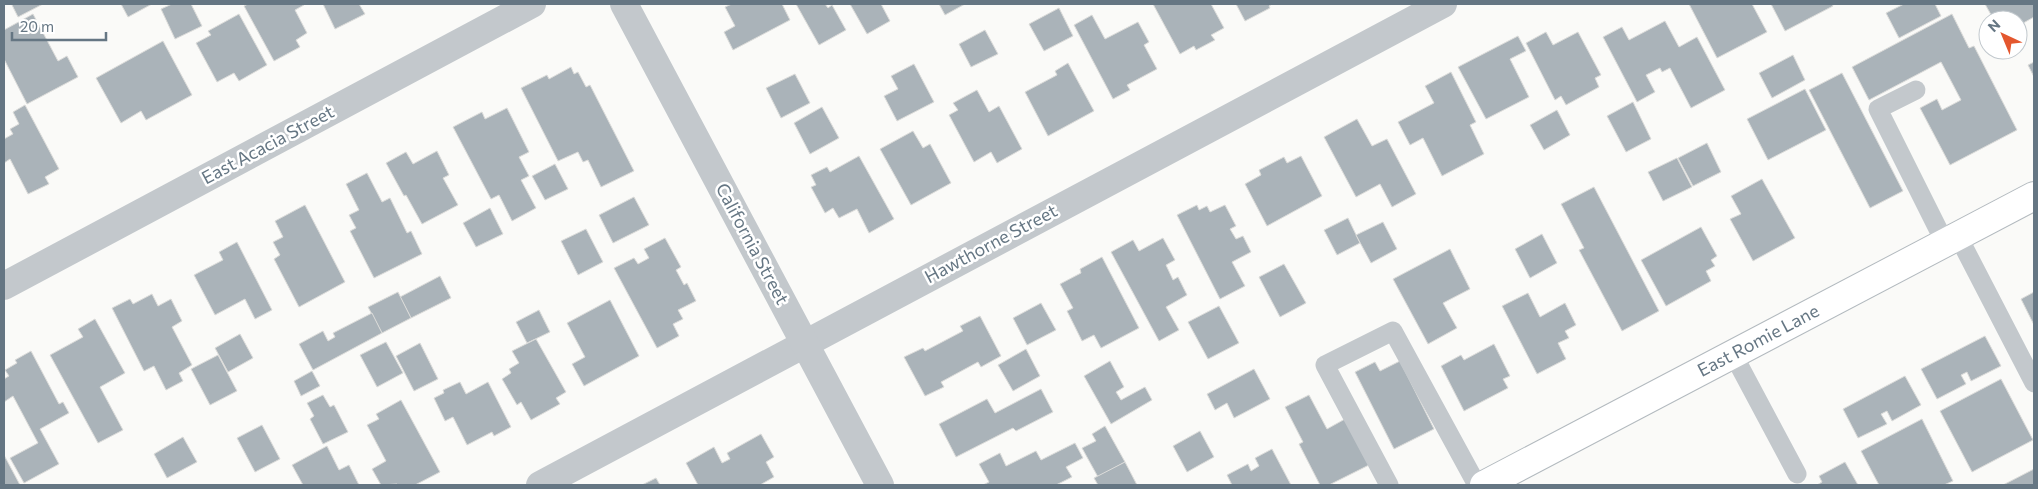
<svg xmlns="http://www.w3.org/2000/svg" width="2038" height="489" font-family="Commissioner,sans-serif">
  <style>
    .building { fill: #aab3b9; stroke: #dcdcda }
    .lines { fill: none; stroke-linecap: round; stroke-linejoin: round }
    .secondary-casing { stroke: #b3babf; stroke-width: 30 }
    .service { stroke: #c3c8cc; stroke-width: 19 }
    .minor { stroke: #c3c8cc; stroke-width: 28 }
    .tertiary { stroke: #c3c8cc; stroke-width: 28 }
    .secondary { stroke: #fff; stroke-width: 28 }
    .labels { text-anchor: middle; stroke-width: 5; stroke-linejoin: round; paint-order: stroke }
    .street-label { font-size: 18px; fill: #657683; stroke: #fff }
  </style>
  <rect width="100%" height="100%" fill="#fafaf8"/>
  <g class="building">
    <path d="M13 4H43L18 17 12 5Z"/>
    <path d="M121 4H152L128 17Z"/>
    <path d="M172 4H191L202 26 175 39 161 9Z"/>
    <path d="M248 4H303L304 5 295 10 307 33 296 40 300 47 274 61 244 6Z"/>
    <path d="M323 4H359L365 14 335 29Z"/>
    <path d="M732 4H782L790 20 733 50 724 32 735 26 725 7Z"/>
    <path d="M796 4H825L828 8 832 5 846 30 819 45Z"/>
    <path d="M850 4H881L890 21 867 34Z"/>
    <path d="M939 4H965L945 15Z"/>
    <path d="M1153 4H1211L1224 28 1211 35 1215 40 1196 50 1194 46 1180 54Z"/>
    <path d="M1236 4H1272L1269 6 1270 8 1245 21Z"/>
    <path d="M1689 4H1752L1767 32 1717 58Z"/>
    <path d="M1771 4H1832L1833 6 1785 31Z"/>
    <path d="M1904 4H1935L1941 16 1899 38 1886 13Z"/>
    <path d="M1985 4H2034V17L2018 26V20H1994Z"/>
    <path d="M1059 8 1073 36 1044 51 1029 24Z"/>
    <path d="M33 14 58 61 67 56 78 77 27 104 4 59V30Z"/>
    <path d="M239 14 267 65 239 81 234 73 217 82 196 43 211 35 208 31Z"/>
    <path d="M1952 14 1969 48 1974 46 2017 130 1950 165 1920 108 1937 99 1942 110 1961 100 1941 62 1869 100 1852 67Z"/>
    <path d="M1092 15 1105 39 1138 22 1149 42 1144 45 1157 69 1127 85 1130 90 1113 99 1074 25Z"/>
    <path d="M1665 21 1679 47 1697 37 1725 90 1691 108 1670 68 1662 72 1660 68 1646 75 1655 92 1637 102 1603 37 1622 27 1629 40Z"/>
    <path d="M985 30 998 54 971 67 959 44Z"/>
    <path d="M1546 32 1553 45 1578 32 1601 75 1595 78 1599 87 1566 105 1561 96 1555 100 1526 43Z"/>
    <path d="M1518 36 1526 51 1510 59 1529 97 1486 119 1458 67Z"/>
    <path d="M163 41 192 95 146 120 141 111 121 123 96 78Z"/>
    <path d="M1793 55 1805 80 1772 98 1759 73Z"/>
    <path d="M2034 62V77L2028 65Z"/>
    <path d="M1068 63 1094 111 1048 136 1025 92 1057 75 1055 71Z"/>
    <path d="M914 64 934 102 897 121 884 96 898 89 891 76Z"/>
    <path d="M571 67 574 74 578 72 586 87 590 85 634 171 601 187 588 160 583 162 578 152 558 161 521 88 547 75 549 79Z"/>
    <path d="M1451 72 1476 122 1470 125 1484 154 1442 176 1423 138 1410 145 1398 122 1434 103 1425 86Z"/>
    <path d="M1842 73 1903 191 1870 208 1809 90Z"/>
    <path d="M795 74 810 103 781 118 766 88Z"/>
    <path d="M1805 89 1826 130 1768 160 1747 119Z"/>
    <path d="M977 90 989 112 999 106 1022 149 997 163 991 152 974 162 949 115 958 110 953 103Z"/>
    <path d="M1633 102 1651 139 1626 152 1607 116Z"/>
    <path d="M25 105 59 169 45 177 49 184 28 194 10 159 4 163V139L13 134 10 129 19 124 13 112Z"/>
    <path d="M822 107 839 138 810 154 794 123Z"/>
    <path d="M507 108 529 152 519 157 529 176 521 180 536 208 512 221 499 195 491 199 453 127 482 112 485 119Z"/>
    <path d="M1557 110 1570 135 1544 150 1530 125Z"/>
    <path d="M1357 119 1372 146 1387 139 1416 194 1392 207 1380 184 1356 197 1324 137Z"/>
    <path d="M913 131 923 148 930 144 951 183 911 205 880 149Z"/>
    <path d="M1707 143 1721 172 1693 186 1678 158Z"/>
    <path d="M437 151 449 175 443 178 458 205 422 224 406 195 404 196 386 163 406 152 413 164Z"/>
    <path d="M859 156 894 219 869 233 857 209 839 218 833 208 825 213 811 187 816 185 811 175 827 167 830 172Z"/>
    <path d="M1301 156 1322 196 1267 226 1245 184 1261 175 1259 170 1284 157 1287 163Z"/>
    <path d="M1677 158 1692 187 1663 201 1648 172Z"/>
    <path d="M555 164 568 189 545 200 532 176Z"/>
    <path d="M367 173 382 202 390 198 407 233 411 231 422 254 374 278 350 231 356 228 349 215 359 210 346 184Z"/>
    <path d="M1762 179 1795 238 1753 261 1730 219 1741 214 1731 196Z"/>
    <path d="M1594 187 1659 311 1622 331 1579 250 1584 248 1561 204Z"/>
    <path d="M634 197 649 225 613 243 599 215Z"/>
    <path d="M305 205 345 282 299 307 274 259 280 255 273 242 283 237 275 221Z"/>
    <path d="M1197 205 1199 210 1207 206 1210 212 1225 205 1236 226 1230 229 1236 239 1243 236 1251 252 1232 262 1245 286 1220 299 1177 215Z"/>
    <path d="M490 208 503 234 476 247 463 223Z"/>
    <path d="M1348 218 1360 243 1337 255 1324 230Z"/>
    <path d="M1383 222 1397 249 1371 263 1356 235Z"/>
    <path d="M1701 227 1717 256 1711 260 1715 266 1706 271 1711 281 1666 306 1641 260Z"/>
    <path d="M586 229 603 262 578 275 561 241Z"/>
    <path d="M1542 234 1557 263 1530 278 1515 249Z"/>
    <path d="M665 238 681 267 676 270 684 285 687 283 696 301 678 310 683 319 673 324 679 336 657 348 614 268 634 258 638 264 649 258 644 249Z"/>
    <path d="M1163 238 1175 260 1166 265 1173 280 1178 277 1187 295 1166 307 1179 330 1159 341 1111 252 1133 240 1139 251Z"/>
    <path d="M237 242 272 310 255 319 245 299 215 315 194 275 223 260 219 252Z"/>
    <path d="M1450 249 1470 289 1443 303 1457 328 1428 344 1393 279Z"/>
    <path d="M1102 257 1139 328 1101 348 1094 335 1082 341 1067 311 1073 308 1060 284 1081 273 1080 269Z"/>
    <path d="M1284 264 1306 303 1280 317 1259 277Z"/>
    <path d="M440 276 451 298 411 318 400 297Z"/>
    <path d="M398 292 411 318 382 333 368 307Z"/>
    <path d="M2034 292V325L2021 299Z"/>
    <path d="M1528 293 1540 317 1565 303 1576 325 1565 331 1569 338 1558 343 1566 359 1537 374 1502 306Z"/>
    <path d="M152 294 158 306 171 299 182 321 172 327 192 365 179 373 183 381 166 390 154 366 144 371 112 308 130 299 133 304Z"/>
    <path d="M610 300 639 356 584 386 572 364 585 357 567 323Z"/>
    <path d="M1041 303 1056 330 1027 345 1013 318Z"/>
    <path d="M1219 306 1239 343 1208 359 1188 322Z"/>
    <path d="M539 310 550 332 527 343 516 322Z"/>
    <path d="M372 313 382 333 313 370 299 344 323 331 328 341 335 337 333 333Z"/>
    <path d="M980 316 1001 356 981 367 978 362 941 382 944 387 925 396 904 357 923 348 925 351 963 331 960 326Z"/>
    <path d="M95 319 125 373 100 387 123 430 98 443 50 355 83 337 78 329Z"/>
    <path d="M240 334 253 358 228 372 215 348Z"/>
    <path d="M1985 336 2001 366 1971 381 1967 372 1961 375 1966 384 1937 399 1921 369Z"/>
    <path d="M536 339 566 392 556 398 560 404 531 420 521 402 517 405 502 379 511 373 509 369 519 363 512 351Z"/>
    <path d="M386 342 403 373 377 387 360 355Z"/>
    <path d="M420 343 438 379 414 391 396 356Z"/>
    <path d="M1494 344 1510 376 1503 379 1508 388 1464 411 1441 366 1461 355 1464 360Z"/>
    <path d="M1026 349 1040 376 1013 391 998 365Z"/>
    <path d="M31 351 59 404 63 402 69 413 40 429 59 464 24 483 10 458 38 443 13 396 4 402V379L9 376 5 370 17 363 15 360Z"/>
    <path d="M218 355 237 391 210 405 191 369Z"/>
    <path d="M1110 361 1124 387 1116 392 1121 400 1145 387 1152 400 1111 424 1084 376Z"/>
    <path d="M1400 361 1434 429 1394 449 1355 372 1375 362 1380 371Z"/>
    <path d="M1254 369 1270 399 1234 418 1227 403 1215 410 1207 394Z"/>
    <path d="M312 371 320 386 301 396 294 381Z"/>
    <path d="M1905 376 1921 405 1892 421 1887 411 1881 414 1887 424 1858 438 1843 409Z"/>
    <path d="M2001 379 2033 440 1972 472 1940 411Z"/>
    <path d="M460 382 466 394 488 382 511 427 494 436 492 432 467 445 453 417 445 421 434 398 444 393 443 390Z"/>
    <path d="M1041 389 1053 412 1016 431 1013 428 956 457 939 424 987 399 995 413Z"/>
    <path d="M323 395 330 407 334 405 348 432 323 444 310 419 314 416 307 403Z"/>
    <path d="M1309 395 1327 429 1345 419 1369 465 1329 485H1320L1299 444 1303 442 1285 407Z"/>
    <path d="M401 400 440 472 415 485H398L397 484 381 485 372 469 386 461 367 425 379 419 376 414Z"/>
    <path d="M1922 419 1953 481 1944 485H1879L1861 451Z"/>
    <path d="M262 425 280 459 255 472 237 438Z"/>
    <path d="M1105 426 1125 462 1098 477 1082 448 1096 441 1092 434Z"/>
    <path d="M1200 431 1214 457 1187 472 1173 446Z"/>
    <path d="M761 434 774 457 766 462 774 477 760 485H698L686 463 714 447 722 463 730 459 727 453Z"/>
    <path d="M183 437 197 462 167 478 154 454Z"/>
    <path d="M1075 443 1083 458 1066 467 1072 477 1056 485H983L989 482 979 464 1000 453 1006 466 1036 451 1041 460Z"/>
    <path d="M327 446 339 470 349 465 359 485H303L292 465Z"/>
    <path d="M1272 449 1291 485H1232L1227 475 1248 464 1251 471 1259 466 1255 458Z"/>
    <path d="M4 455 20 485H4Z"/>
    <path d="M1125 462 1137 485H1098L1094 478Z"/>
    <path d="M1845 462 1858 485H1817L1822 482 1819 476Z"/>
    <path d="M2034 469V485H2003Z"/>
    <path d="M656 478 660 485H642Z"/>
  </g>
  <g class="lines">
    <defs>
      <g id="secondary">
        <path id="s1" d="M1484 485 2034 196"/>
      </g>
    </defs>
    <use href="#secondary" class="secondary-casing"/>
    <g class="service">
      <path d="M1916 90 1878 109 1945 243"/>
      <path d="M1958 236 2034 383"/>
      <path d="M1733 354 1797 474"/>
      <path d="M1389 485 1325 365 1393 331 1477 485"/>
    </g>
    <g class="minor">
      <path d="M4 286 532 4"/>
      <path d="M540 485 1443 4"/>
    </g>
    <path class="tertiary" d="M624 4 880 485"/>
    <use href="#secondary" class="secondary"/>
  </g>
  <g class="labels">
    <g class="street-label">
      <text transform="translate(268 145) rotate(-28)" y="6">East Acacia Street</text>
      <text transform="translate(752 244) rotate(62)" y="6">California Street</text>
      <text transform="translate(991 244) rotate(-28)" y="6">Hawthorne Street</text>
      <text dy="6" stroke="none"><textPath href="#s1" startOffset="310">East Romie Lane</textPath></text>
    </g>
  </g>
  <rect width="2038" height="489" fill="none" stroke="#657683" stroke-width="10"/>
  <g transform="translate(2003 35) rotate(316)"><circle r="24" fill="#ffffff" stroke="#c1c8cd"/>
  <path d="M0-4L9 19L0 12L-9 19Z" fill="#e4572e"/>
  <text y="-8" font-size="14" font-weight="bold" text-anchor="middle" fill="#657683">N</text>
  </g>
  <path d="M12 32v8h94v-8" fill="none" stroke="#657683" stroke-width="2.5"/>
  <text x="20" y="32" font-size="15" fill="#657683" stroke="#ffffff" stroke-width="4" paint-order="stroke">20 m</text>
</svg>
